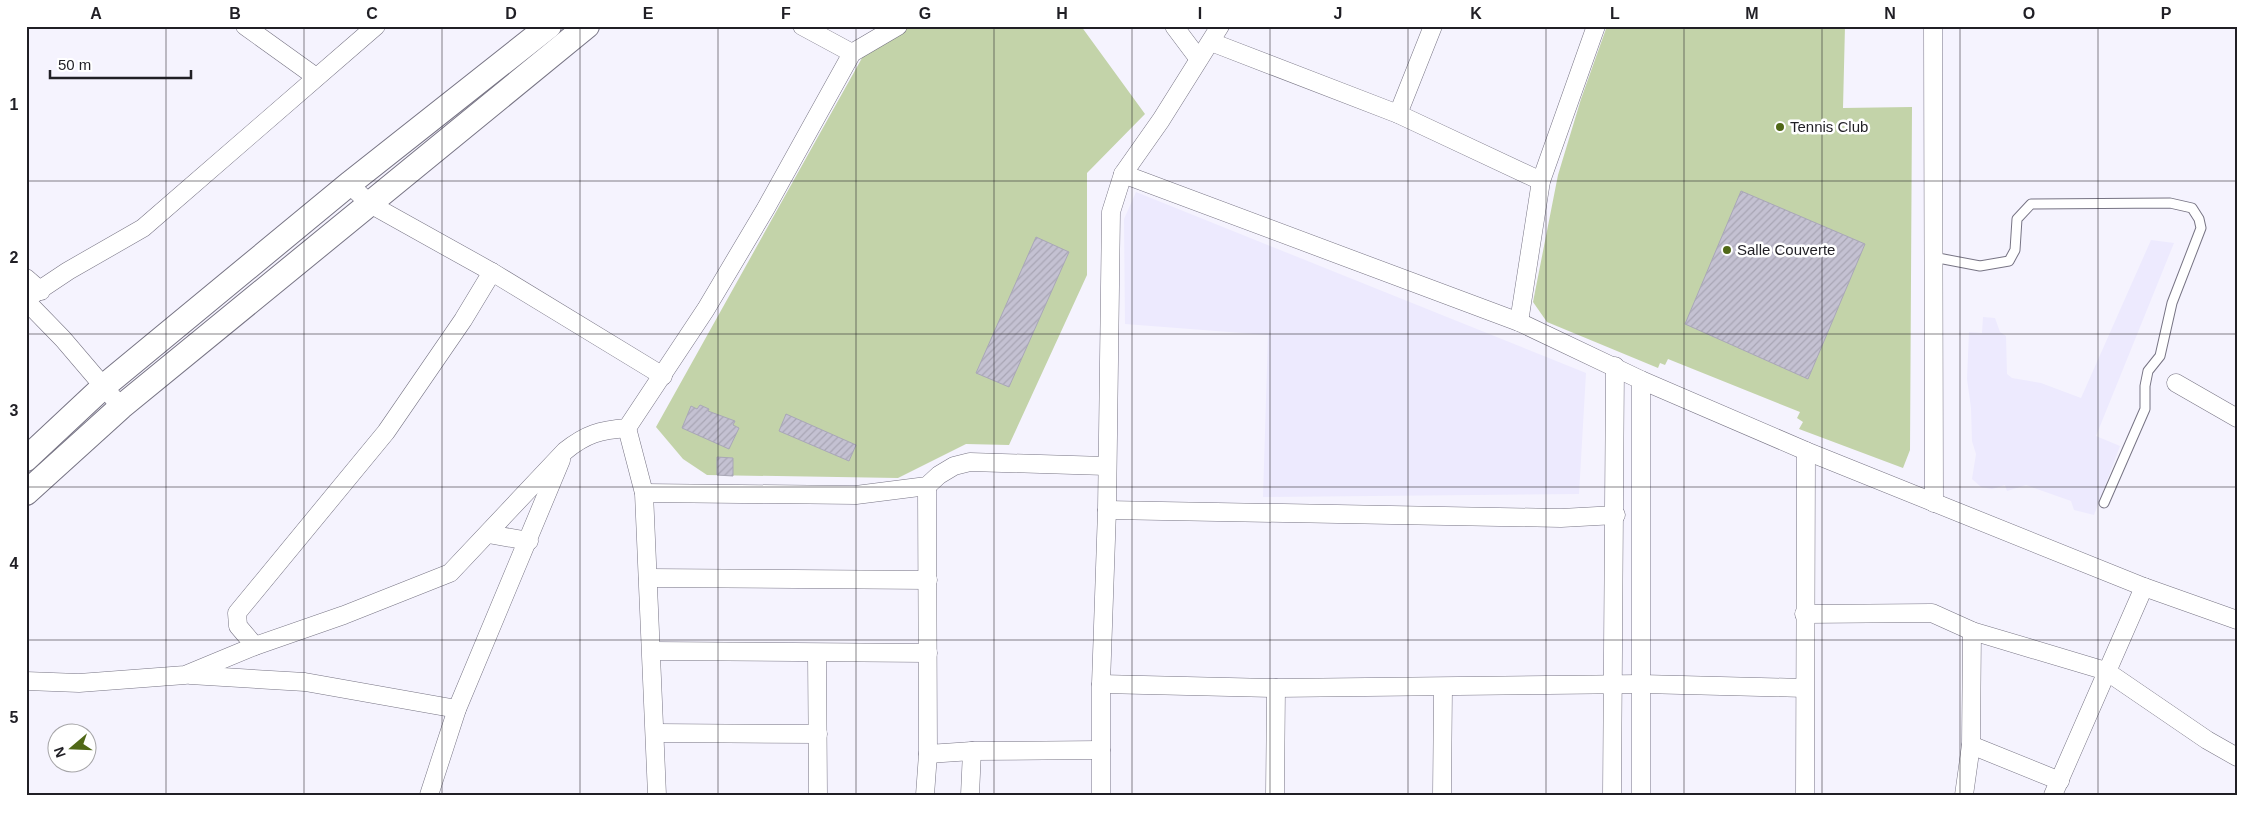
<svg xmlns="http://www.w3.org/2000/svg" width="2263" height="821" font-family="Arial,sans-serif">
  <style>
    .built { fill: #edeafe }
    .park { fill: #c3d3a9 }
    .building { fill: url(#building-hatch); stroke: #a9a7b7 }
    .lines { fill: none; stroke-linecap: round; stroke-linejoin: round }
    .lane-casing { stroke: #777484; stroke-width: 11 }
    .street-casing { stroke: #777484; stroke-width: 19 }
    .secondary-casing { stroke: #777484; stroke-width: 26 }
    .lane { stroke: #fff; stroke-width: 9 }
    .street { stroke: #fff; stroke-width: 18 }
    .secondary { stroke: #fff; stroke-width: 24 }
    .grid { fill: none; stroke: #201f25; stroke-width: 1; stroke-opacity: 0.55 }
    .poi-dot { fill: #506817; stroke: #fff; stroke-width: 2 }
    .labels { text-anchor: middle; stroke-width: 5; stroke-linejoin: round; paint-order: stroke }
    .poi-label { font-size: 15px; fill: #201f25; stroke: #fff; text-anchor: start }
    .neatline { fill: none; stroke: #201f25; stroke-width: 2 }
    .grid-label { font-size: 16px; text-anchor: middle; font-weight: bold; fill: #201f25 }
  </style>
  <defs>
    <pattern id="building-hatch" width="6" height="6" patternUnits="userSpaceOnUse" patternTransform="scale(1.25)"><rect width="6" height="6" fill="#c4c1d2"/><path d="M-1 1l2-2M0 6l6-6M5 7l2-2" fill="none" stroke="#a8a5b4"/></pattern>
  </defs>
  <rect width="100%" height="100%" fill="#f5f3fe"/>
  <g class="built">
    <path d="M1136 192 1586 373 1579 494 1263 497 1268 335 1125 324 1124 219Z"/>
    <path d="M2151 240 2174 243 2096 436 2120 446 2094 515 2074 510 2071 501 2026 485 2007 491 2005 485 1992 489 1981 487 1972 479 1976 454 1972 441 1971 408 1967 379 1969 332 1982 333 1983 317 1995 318 2000 332 2006 336 2007 374 2012 378 2041 383 2081 398Z"/>
  </g>
  <g class="park">
    <path d="M911 26H1081L1145 114 1087 173V275L1009 445 966 444 898 478 707 475 683 459 656 427 867 49Z"/>
    <path d="M1607 26H1845L1843 108 1912 107 1910 450 1903 468 1799 429 1803 422 1797 418 1800 412 1668 359 1665 365 1660 363 1658 368 1547 322 1533 302 1558 175 1581 99Z"/>
  </g>
  <g class="building">
    <path d="M1741 191 1865 244 1808 379 1685 324Z"/>
    <path d="M1036 237 1069 252 1009 387 976 373Z"/>
    <path d="M700 405 709 409 708 411 735 421 733 425 739 428 729 449 682 428 691 406 697 409Z"/>
    <path d="M786 414 856 445 849 461 779 431Z"/>
    <path d="M717 457 733 458V476L717 475Z"/>
  </g>
  <g class="lines">
    <defs>
      <path id="lane" d="M1933 257 1980 266 2009 261 2015 250 2017 219 2031 204 2170 203 2192 208 2199 219 2201 228 2172 303 2160 356 2148 371 2145 386V409L2104 503"/>
      <g id="street">
        <path d="M245 26 316 77"/>
        <path d="M802 26 852 53"/>
        <path d="M1174 26 1198 58"/>
        <path d="M1933 26 1934 503"/>
        <path d="M1211 42 1398 114 1541 181"/>
        <path d="M1398 114 1433 26"/>
        <path d="M1123 174 1519 322 1641 380 1806 451 2144 587 2237 620"/>
        <path d="M349 184 370 204 492 272 663 376"/>
        <path d="M26 278 41 291"/>
        <path d="M26 299 68 271 143 228 376 26"/>
        <path d="M26 301 63 339 121 407"/>
        <path d="M1519 322 1541 181 1596 26"/>
        <path d="M1641 380V795"/>
        <path d="M2176 383 2237 418"/>
        <path d="M627 428 644 493 657 795"/>
        <path d="M644 493 856 495 927 486 939 475 954 466 970 462 1106 466"/>
        <path d="M1107 510 1561 518 1616 515"/>
        <path d="M488 534 529 541"/>
        <path d="M648 578 928 580"/>
        <path d="M1804 614 1932 613 1972 631 2106 671 2207 740 2237 757"/>
        <path d="M255 646 238 626 237 613 386 432 463 320 492 272"/>
        <path d="M652 651 928 653"/>
        <path d="M817 653 818 795"/>
        <path d="M190 675 305 682 457 709"/>
        <path d="M26 681 79 683 185 675 255 646 344 615 450 573 565 451C586 434 600 430 627 428L706 309 766 208 852 53 898 26"/>
        <path d="M1101 684 1276 688 1642 684 1804 688"/>
        <path d="M655 733 818 734"/>
        <path d="M1971 745 2060 781"/>
        <path d="M928 754 972 751 1101 750"/>
        <path d="M429 795 457 709 561 460"/>
        <path d="M925 795 928 754 927 486"/>
        <path d="M970 795 972 751"/>
        <path d="M1101 795V684L1107 510 1111 212 1123 174 1161 120 1220 26"/>
        <path d="M1275 795 1276 688"/>
        <path d="M1442 795 1443 688"/>
        <path d="M1612 795 1615 366"/>
        <path d="M1805 795 1806 451"/>
        <path d="M1964 795 1971 745 1972 631"/>
        <path d="M2053 795 2144 587"/>
      </g>
      <g id="secondary">
        <path d="M26 459 103 387 349 184 549 26"/>
        <path d="M26 493 121 407 587 26"/>
      </g>
    </defs>
    <use href="#lane" class="lane-casing"/>
    <use href="#street" class="street-casing"/>
    <use href="#secondary" class="secondary-casing"/>
    <use href="#lane" class="lane"/>
    <use href="#street" class="street"/>
    <use href="#secondary" class="secondary"/>
  </g>
  <path class="grid" d="M166 26V795M304 26V795M442 26V795M580 26V795M718 26V795M856 26V795M994 26V795M1132 26V795M1270 26V795M1408 26V795M1546 26V795M1684 26V795M1822 26V795M1960 26V795M2098 26V795M26 181H2237M26 334H2237M26 487H2237M26 640H2237"/>
  <g class="poi-dot">
    <circle cx="1780" cy="127" r="5"/>
    <circle cx="1727" cy="250" r="5"/>
  </g>
  <g class="labels">
    <g class="poi-label">
      <text x="1790" y="132">Tennis Club</text>
      <text x="1737" y="255">Salle Couverte</text>
    </g>
  </g>
  <rect width="2263" height="821" fill="none" stroke="#ffffff" stroke-width="55"/>
  <g transform="translate(72 748) rotate(251)"><circle r="24" fill="#ffffff" stroke="#a6a5a8"/>
  <path d="M0-4L9 19L0 12L-9 19Z" fill="#506817"/>
  <text y="-8" font-size="14" font-weight="bold" text-anchor="middle" fill="#201f25">N</text>
  </g>
  <path d="M50 70v8h141v-8" fill="none" stroke="#201f25" stroke-width="2.5"/>
  <text x="58" y="70" font-size="15" fill="#201f25" stroke="#ffffff" stroke-width="4" paint-order="stroke">50 m</text>
  <rect x="28" y="28" width="2208" height="766" class="neatline"/>
  <g class="grid-label">
    <text x="96" y="19">A</text>
    <text x="235" y="19">B</text>
    <text x="372" y="19">C</text>
    <text x="511" y="19">D</text>
    <text x="648" y="19">E</text>
    <text x="786" y="19">F</text>
    <text x="925" y="19">G</text>
    <text x="1062" y="19">H</text>
    <text x="1200" y="19">I</text>
    <text x="1338" y="19">J</text>
    <text x="1476" y="19">K</text>
    <text x="1615" y="19">L</text>
    <text x="1752" y="19">M</text>
    <text x="1890" y="19">N</text>
    <text x="2029" y="19">O</text>
    <text x="2166" y="19">P</text>
    <text x="14" y="110">1</text>
    <text x="14" y="263">2</text>
    <text x="14" y="416">3</text>
    <text x="14" y="569">4</text>
    <text x="14" y="723">5</text>
  </g>
</svg>
